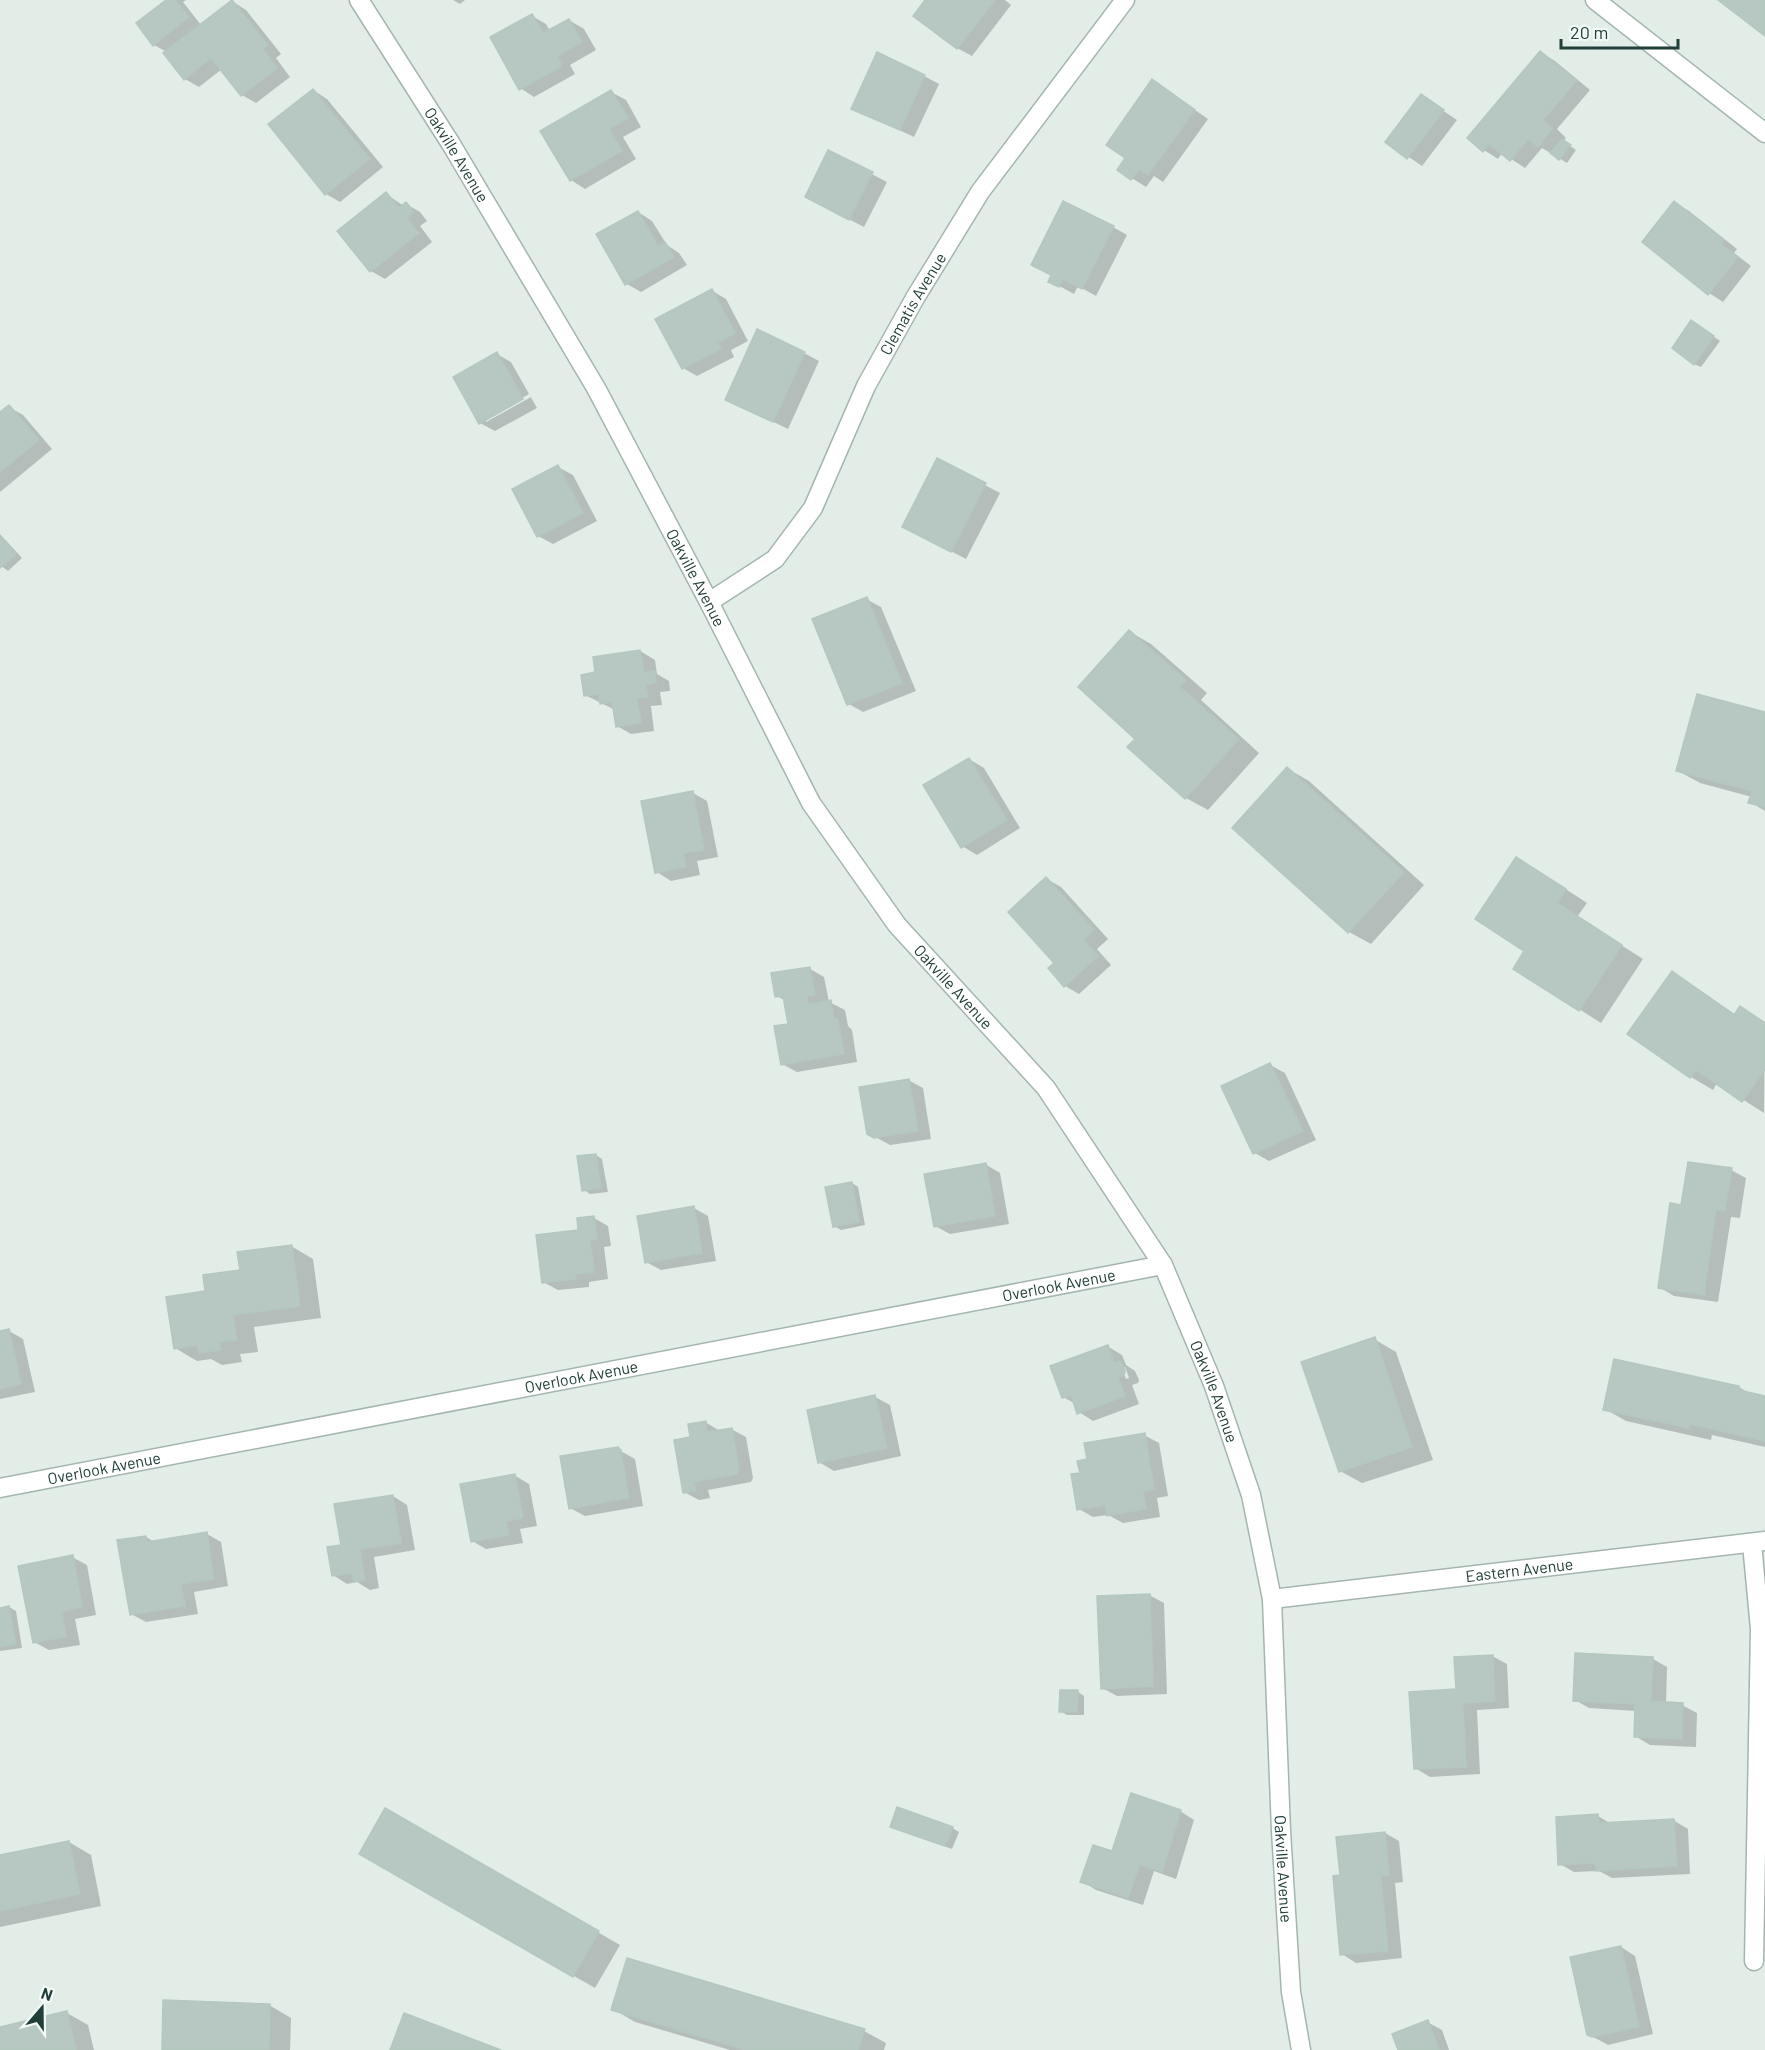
<svg xmlns="http://www.w3.org/2000/svg" width="1765" height="2050" font-family="Barlow,sans-serif">
  <style>
    .shadow { fill: #0003; fill-rule: evenodd }
    .building { fill: #b7c8c2; stroke: #b4c7c0; stroke-width: 1.5 }
    .lines { fill: none; stroke-linecap: round; stroke-linejoin: round }
    .minor-casing { stroke: #a4b5b0; stroke-width: 21 }
    .minor { stroke: #fff; stroke-width: 18 }
    .labels { text-anchor: middle; stroke-width: 6; stroke-linejoin: round; paint-order: stroke }
    .street-label { font-size: 16px; fill: #213e38; stroke: #f2f9f6 }
  </style>
  <rect width="100%" height="100%" fill="#e2ede8"/>
  <g class="shadow">
    <path d="M168 0H186L183 2 201 25 232 1 246 10 281 54 276 58 290 77 256 103 242 95 222 69 199 87 185 79 167 52 154 45Z"/>
    <path d="M453 0H465L460 4Z"/>
    <path d="M927 0H1005L1011 5 972 56 957 48Z"/>
    <path d="M532 16 546 24 550 31 569 20 584 29 596 50 570 65 575 74 534 97 520 88Z"/>
    <path d="M1541 53 1555 61 1590 90 1557 129 1566 138 1563 141 1576 150 1567 163 1542 148 1525 168 1502 153 1498 159 1484 150Z"/>
    <path d="M924 76 939 84 914 137 853 108Z"/>
    <path d="M1153 81 1208 119 1163 182 1154 176 1146 187 1119 170 1127 158Z"/>
    <path d="M313 90 327 99 383 167 340 202 326 194Z"/>
    <path d="M611 92 626 100 641 127 623 137 636 159 585 189 571 180Z"/>
    <path d="M1421 96 1457 120 1422 166 1387 142Z"/>
    <path d="M829 152 887 182 864 227 821 205Z"/>
    <path d="M386 194 404 206 406 204 420 212 427 221 420 226 432 242 385 279 371 271Z"/>
    <path d="M1675 203 1689 211 1737 249 1734 253 1751 266 1723 302 1709 293Z"/>
    <path d="M638 212 652 221 667 245 679 253 687 265 641 292 627 284Z"/>
    <path d="M1113 227 1127 235 1096 296 1078 286 1074 294 1050 281Z"/>
    <path d="M711 290 726 299 748 341 731 350 734 357 697 376 683 368Z"/>
    <path d="M1698 326 1720 341 1701 367 1694 364Z"/>
    <path d="M804 353 819 361 788 429 727 399Z"/>
    <path d="M497 354 511 362 537 408 495 431 480 423ZM529 394 531 397 486 422V419Z"/>
    <path d="M9 407 23 415 52 449 0 492V414Z"/>
    <path d="M937 460 1000 493 966 559 918 534Z"/>
    <path d="M558 467 573 475 597 521 553 544 538 536Z"/>
    <path d="M0 534 22 558 8 571 0 565Z"/>
    <path d="M866 599 881 607 916 691 863 712 849 704Z"/>
    <path d="M1130 632 1151 644 1207 693 1201 700 1259 753 1208 810 1186 798 1137 738Z"/>
    <path d="M640 651 655 660 657 674 669 681 670 691 660 692 662 705 651 706 654 731 631 734 617 726 615 710 585 695 597 673Z"/>
    <path d="M1765 714V811L1750 802 1752 797 1700 783 1678 771Z"/>
    <path d="M969 759 984 768 1020 828 977 855 962 846Z"/>
    <path d="M1288 769 1309 781 1424 885 1371 944 1349 932 1234 828Z"/>
    <path d="M693 793 707 801 718 857 697 861 700 875 671 881 657 872Z"/>
    <path d="M1538 871 1587 903 1577 917 1643 959 1601 1023 1515 968 1526 951Z"/>
    <path d="M1047 879 1061 887 1108 939 1097 949 1111 965 1079 994 1065 986Z"/>
    <path d="M810 969 824 977 829 1002 845 1010 848 1026 852 1030 857 1062 797 1072 782 1064 790 1025 786 1001 777 996Z"/>
    <path d="M1673 973 1694 986 1736 1015 1741 1008 1765 1022 1764 1113 1717 1083 1713 1090 1691 1077 1630 1034Z"/>
    <path d="M1270 1065 1285 1073 1316 1140 1269 1161 1255 1153Z"/>
    <path d="M908 1080 923 1088 931 1139 890 1145 868 1133Z"/>
    <path d="M596 1155 602 1159 608 1192 590 1194 584 1190Z"/>
    <path d="M985 1164 1000 1173 1009 1224 950 1234 935 1226Z"/>
    <path d="M1731 1170 1746 1178 1740 1218 1731 1217 1718 1302 1674 1296 1659 1287 1683 1206Z"/>
    <path d="M852 1183 858 1187 865 1225 841 1230 834 1226Z"/>
    <path d="M694 1208 708 1216 716 1261 661 1270 646 1262Z"/>
    <path d="M594 1218 608 1226 611 1246 604 1247 608 1279 589 1282V1287L558 1290 543 1282 580 1231Z"/>
    <path d="M291 1246 313 1259 321 1318 254 1327 258 1352 240 1354 242 1362 222 1365 211 1359 197 1361 175 1348 207 1293 242 1271Z"/>
    <path d="M9 1331 23 1339 35 1392 0 1399V1333Z"/>
    <path d="M1374 1339 1396 1352 1433 1460 1362 1483 1340 1471Z"/>
    <path d="M1107 1346 1122 1355 1126 1365 1135 1371 1139 1380 1138 1383 1132 1385 1139 1404 1093 1421 1079 1412 1076 1404 1063 1397ZM1122 1367H1125L1129 1378 1126 1379Z"/>
    <path d="M1739 1387 1752 1395 1765 1398V1447L1712 1435 1711 1440 1626 1421 1605 1409Z"/>
    <path d="M875 1397 890 1405 901 1456 834 1471 819 1462Z"/>
    <path d="M705 1422 720 1431 731 1429 746 1437 753 1478 751 1482 708 1490 710 1498 699 1500 684 1492 692 1438Z"/>
    <path d="M1144 1435 1159 1443 1168 1496 1157 1498 1160 1517 1123 1523 1108 1515 1093 1517 1079 1509 1082 1474 1089 1461Z"/>
    <path d="M617 1449 635 1459 643 1506 585 1516 570 1508Z"/>
    <path d="M514 1475 529 1484 537 1526 520 1529 523 1543 486 1549 472 1541Z"/>
    <path d="M393 1496 407 1505 415 1550 374 1557 379 1588 370 1590 357 1582 347 1584 333 1575 343 1546Z"/>
    <path d="M207 1534 221 1542 228 1586 194 1592 198 1614 146 1622 131 1614 146 1537 154 1542Z"/>
    <path d="M72 1557 87 1565 96 1615 75 1619 80 1645 49 1650 34 1642Z"/>
    <path d="M1149 1595 1164 1603 1167 1694 1117 1696 1102 1688Z"/>
    <path d="M9 1607 16 1611 22 1648 0 1651V1609Z"/>
    <path d="M1577 1654 1653 1659 1667 1667 1666 1704 1682 1705 1697 1713 1696 1747 1650 1745 1635 1736 1636 1711 1589 1708 1575 1700Z"/>
    <path d="M1492 1656 1507 1664 1509 1708 1477 1710 1480 1774 1430 1777 1415 1768 1458 1691Z"/>
    <path d="M1078 1692 1084 1696V1715H1067L1060 1711Z"/>
    <path d="M386 1810 620 1945 595 1988 361 1854Z"/>
    <path d="M1180 1811 1194 1820 1176 1879 1154 1871 1143 1905 1096 1890 1082 1881 1113 1853Z"/>
    <path d="M1598 1816 1611 1824 1673 1820 1688 1829 1690 1874 1612 1878 1599 1871 1574 1872 1560 1864Z"/>
    <path d="M952 1828 959 1832 952 1849 899 1830Z"/>
    <path d="M1385 1833 1399 1841 1403 1882 1395 1883 1402 1958 1356 1963 1342 1954 1341 1876Z"/>
    <path d="M69 1842 91 1855 101 1906 0 1927V1857Z"/>
    <path d="M1621 1947 1635 1956 1653 2034 1608 2045 1588 2034Z"/>
    <path d="M269 2005 291 2018 290 2050H163Z"/>
    <path d="M613 2009 864 2031 886 2043 884 2050H730L635 2022Z"/>
    <path d="M67 2013 88 2025 94 2050H0V2028Z"/>
    <path d="M1427 2022 1442 2030 1449 2050H1400Z"/>
  </g>
  <g class="building">
    <path d="M166 0H175L189 17 153 46 136 23Z"/>
    <path d="M232 0 268 45 263 49 277 68 241 96 211 58 184 80 163 53Z"/>
    <path d="M925 0H995L957 49 913 16Z"/>
    <path d="M1718 0H1765V36Z"/>
    <path d="M532 14 543 33 569 19 582 42 557 56 562 66 519 90 490 37Z"/>
    <path d="M1540 51 1577 80 1543 120 1552 128 1538 147 1528 139 1510 161 1489 144 1483 152 1467 138Z"/>
    <path d="M877 52 925 75 900 130 851 109Z"/>
    <path d="M1152 79 1195 110 1148 175 1139 169 1131 180 1117 170 1125 158 1106 145Z"/>
    <path d="M313 89 370 159 325 195 268 124Z"/>
    <path d="M611 90 628 118 609 129 622 151 570 181 540 131Z"/>
    <path d="M1421 94 1444 110 1407 159 1385 142Z"/>
    <path d="M1562 139 1571 145 1559 160 1550 153Z"/>
    <path d="M828 150 873 172 849 220 805 197Z"/>
    <path d="M386 192 399 208 406 202 414 212 407 218 419 233 370 272 337 231Z"/>
    <path d="M1063 201 1114 226 1082 289 1063 279 1059 287 1048 282 1051 275 1031 265Z"/>
    <path d="M1674 201 1724 240 1721 244 1738 257 1708 295 1642 242Z"/>
    <path d="M638 211 658 246 665 242 674 257 625 285 596 234Z"/>
    <path d="M712 289 735 333 718 342 721 349 682 369 655 319Z"/>
    <path d="M1691 320 1714 336 1694 365 1672 348Z"/>
    <path d="M757 329 805 352 773 422 725 400Z"/>
    <path d="M497 352 523 399 479 424 453 377Z"/>
    <path d="M9 405 39 440 0 472V412Z"/>
    <path d="M937 458 986 483 951 552 902 527Z"/>
    <path d="M558 465 583 513 537 537 512 489Z"/>
    <path d="M0 536 16 554 0 568Z"/>
    <path d="M867 597 902 683 847 705 812 619Z"/>
    <path d="M1129 630 1186 680 1180 687 1239 739 1185 799 1127 747 1135 739 1078 687Z"/>
    <path d="M640 650 644 673 655 671 656 683 646 685 648 697 637 698 641 723 616 727 612 702 600 704 599 694 584 696 581 675 595 672 593 657Z"/>
    <path d="M1697 694 1765 712V807L1748 803 1752 791 1676 771Z"/>
    <path d="M969 758 1007 820 961 848 923 785Z"/>
    <path d="M1287 767 1404 872 1348 933 1232 828Z"/>
    <path d="M693 791 704 850 683 853 686 867 655 873 641 801Z"/>
    <path d="M1516 857 1566 889 1557 903 1622 945 1579 1011 1513 969 1524 951 1475 919Z"/>
    <path d="M1046 877 1094 930 1083 940 1098 956 1064 987 1048 968 1054 963 1008 912Z"/>
    <path d="M810 967 815 995 807 996 808 1004 831 1000 833 1017 838 1020 844 1054 781 1065 774 1026 788 1024 783 996 775 997 771 973Z"/>
    <path d="M1672 971 1734 1015 1740 1006 1765 1023V1069L1742 1102 1696 1070 1690 1078 1627 1034Z"/>
    <path d="M1270 1063 1303 1131 1253 1154 1221 1086Z"/>
    <path d="M909 1079 918 1131 874 1138 867 1134 859 1087Z"/>
    <path d="M596 1154 601 1188 582 1191 577 1156Z"/>
    <path d="M1688 1162 1732 1168 1725 1211 1716 1210 1704 1295 1658 1288 1670 1203 1681 1205Z"/>
    <path d="M986 1163 995 1216 934 1227 924 1174Z"/>
    <path d="M852 1182 859 1222 833 1227 825 1187Z"/>
    <path d="M694 1206 702 1253 645 1263 637 1216Z"/>
    <path d="M594 1216 597 1239 590 1240 594 1272 575 1274 576 1279 542 1283 536 1235 578 1230 577 1218Z"/>
    <path d="M292 1245 300 1306 233 1315 237 1340 219 1342 221 1350 199 1353 197 1345 174 1349 166 1297 205 1291 203 1275 240 1270 237 1252Z"/>
    <path d="M9 1329 21 1384 0 1389V1331Z"/>
    <path d="M1375 1337 1412 1447 1339 1472 1301 1362Z"/>
    <path d="M1108 1345 1114 1363 1121 1361 1125 1371 1124 1375 1118 1377 1125 1396 1077 1414 1071 1395 1062 1398 1050 1366Z"/>
    <path d="M1614 1359 1739 1386V1390L1765 1396V1441L1690 1424 1689 1428 1603 1410Z"/>
    <path d="M875 1395 887 1448 818 1463 807 1410Z"/>
    <path d="M706 1421 707 1432 732 1428 739 1469 737 1474 694 1482 696 1491 683 1493 674 1440 690 1437 688 1424Z"/>
    <path d="M1145 1433 1154 1489 1143 1491 1146 1509 1107 1516 1105 1505 1077 1510 1071 1474 1080 1473 1077 1461 1087 1459 1084 1443Z"/>
    <path d="M618 1447 621 1450 629 1498 569 1509 560 1456Z"/>
    <path d="M515 1474 523 1518 506 1521 509 1535 471 1542 460 1484Z"/>
    <path d="M393 1495 401 1543 360 1549 365 1580 354 1582 352 1573 332 1576 327 1547 341 1545 334 1504Z"/>
    <path d="M207 1532 214 1579 181 1584 185 1606 130 1615 117 1540 146 1536 147 1542Z"/>
    <path d="M73 1555 82 1607 62 1611 66 1637 33 1643 18 1566Z"/>
    <path d="M1150 1594 1153 1686 1101 1689 1097 1596Z"/>
    <path d="M9 1606 16 1644 0 1647V1608Z"/>
    <path d="M1575 1653 1653 1657 1651 1701 1683 1703 1682 1739 1634 1737 1635 1704 1573 1701Z"/>
    <path d="M1493 1655 1495 1701 1463 1703 1466 1767 1414 1769 1409 1692 1456 1689 1454 1657Z"/>
    <path d="M1060 1690H1078L1077 1712H1059Z"/>
    <path d="M1131 1793 1181 1810 1162 1872 1140 1864 1128 1898 1080 1882 1093 1845 1112 1851Z"/>
    <path d="M897 1807 953 1827 945 1846 890 1827Z"/>
    <path d="M385 1808 599 1931 573 1977 359 1854Z"/>
    <path d="M1598 1814 1599 1823 1674 1819 1677 1866 1596 1871 1595 1863 1558 1865 1556 1817Z"/>
    <path d="M1385 1832 1389 1875H1381L1388 1951 1340 1955 1333 1876 1340 1875 1336 1837Z"/>
    <path d="M69 1841 80 1894 0 1911V1855Z"/>
    <path d="M1621 1946 1639 2027 1592 2037 1587 2035 1570 1957Z"/>
    <path d="M627 1958 865 2029 858 2050H746L611 2010Z"/>
    <path d="M163 2000 270 2004 269 2050H162Z"/>
    <path d="M67 2011 76 2050H0V2027Z"/>
    <path d="M404 2013 501 2050H390Z"/>
    <path d="M1428 2020 1439 2050H1398L1392 2034Z"/>
  </g>
  <g class="lines">
    <defs>
      <g id="minor">
        <path id="s1" d="M359 0 451 144 596 388 709 602 811 803 897 925 1046 1088 1163 1265 1214 1386 1251 1495 1272 1599 1281 1831 1291 1992 1301 2050"/>
        <path d="M1595 0 1765 133"/>
        <path id="s2" d="M709 602 775 559 813 508 866 386 915 298 980 192 1125 0"/>
        <path id="s3" d="M0 1488 1163 1265"/>
        <path d="M1752 1544 1760 1629 1754 1961"/>
        <path id="s4" d="M1272 1599 1765 1541"/>
      </g>
    </defs>
    <use href="#minor" class="minor-casing"/>
    <use href="#minor" class="minor"/>
  </g>
  <g class="labels">
    <g class="street-label">
      <text dy="6" stroke="none"><textPath href="#s1" startOffset="183">Oakville Avenue</textPath></text>
      <text dy="6" stroke="none"><textPath href="#s2" startOffset="370">Clematis Avenue</textPath></text>
      <text dy="6" stroke="none"><textPath href="#s1" startOffset="669">Oakville Avenue</textPath></text>
      <text dy="6" stroke="none"><textPath href="#s1" startOffset="1155">Oakville Avenue</textPath></text>
      <text dy="6" stroke="none"><textPath href="#s3" startOffset="1078">Overlook Avenue</textPath></text>
      <text dy="6" stroke="none"><textPath href="#s3" startOffset="592">Overlook Avenue</textPath></text>
      <text dy="6" stroke="none"><textPath href="#s1" startOffset="1641">Oakville Avenue</textPath></text>
      <text dy="6" stroke="none"><textPath href="#s3" startOffset="106">Overlook Avenue</textPath></text>
      <text dy="6" stroke="none"><textPath href="#s4" startOffset="249">Eastern Avenue</textPath></text>
      <text dy="6" stroke="none"><textPath href="#s1" startOffset="2127">Oakville Avenue</textPath></text>
    </g>
  </g>
  <g transform="translate(42 2008) rotate(20)" stroke="#f2f9f6" stroke-width="4.5" paint-order="stroke">
  <path d="M0-4.5L10 22L0 15L-10 22Z" fill="#213e38"/>
  <text y="-9" font-size="16" font-weight="bold" text-anchor="middle" fill="#213e38">N</text>
  </g>
  <path d="M1561 39v9h117v-9" fill="none" stroke="#213e38" stroke-width="3"/>
  <text x="1570" y="39" font-size="18" fill="#213e38" stroke="#f2f9f6" stroke-width="4.5" paint-order="stroke">20 m</text>
</svg>
